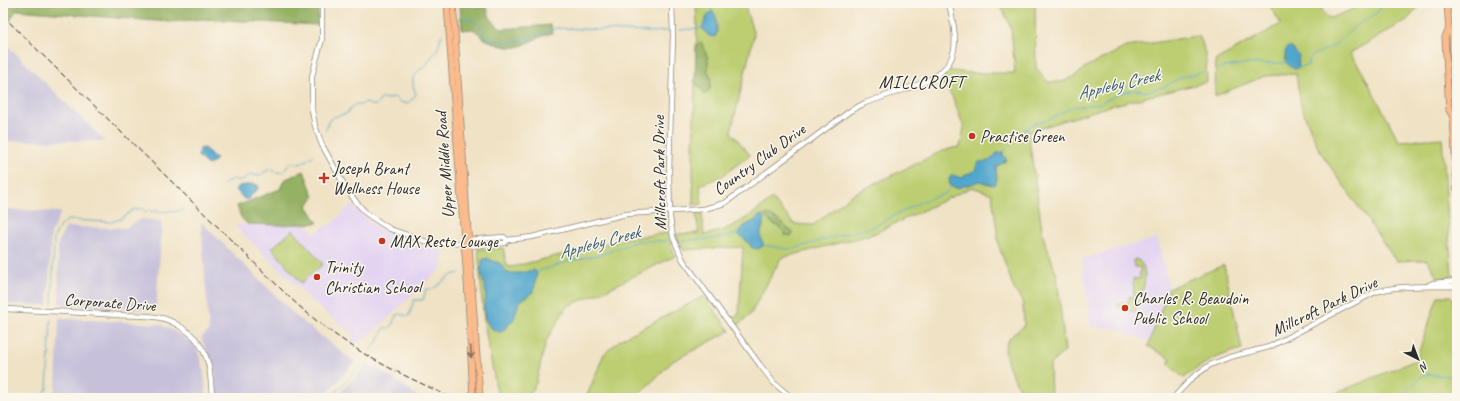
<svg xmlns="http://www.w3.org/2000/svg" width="1460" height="401" font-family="Caveat,sans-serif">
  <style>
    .built { fill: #e3d3f2 }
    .industrial { fill: #c6c0da }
    .green { fill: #bcce71; stroke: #747c4e }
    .forest { fill: #95b163; stroke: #606e47 }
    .water { fill: #4fa6cc; stroke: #3d687c }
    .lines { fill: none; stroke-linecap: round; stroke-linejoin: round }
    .stream { stroke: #4fa6cc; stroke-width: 1 }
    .minor-casing { stroke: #8e8678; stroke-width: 6 }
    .major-casing { stroke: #8e8678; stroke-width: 7 }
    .minor { stroke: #fff; stroke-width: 4.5 }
    .major { stroke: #fbbb8c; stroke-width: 5.5 }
    .rail { stroke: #2b2b2b; stroke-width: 1; stroke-dasharray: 6 3; stroke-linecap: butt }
    .oneway { stroke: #896c57 }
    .poi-dot { fill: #c8321e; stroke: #fbf7ec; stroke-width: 1.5 }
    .labels { text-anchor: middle; stroke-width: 3; stroke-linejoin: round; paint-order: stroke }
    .poi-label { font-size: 17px; fill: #2b2b2b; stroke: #fbf7ec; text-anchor: start }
    .street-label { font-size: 17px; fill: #2b2b2b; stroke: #fbf7ec }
    .neighbourhood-label { font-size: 18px; letter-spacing: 1px; fill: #2b2b2b; stroke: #fbf7ec }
    .water-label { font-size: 18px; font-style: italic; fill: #395c6b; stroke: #fbf7ec }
  </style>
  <rect width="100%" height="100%" fill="#fbf7ec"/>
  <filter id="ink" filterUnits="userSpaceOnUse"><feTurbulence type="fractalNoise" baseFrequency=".025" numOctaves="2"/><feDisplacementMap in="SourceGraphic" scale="8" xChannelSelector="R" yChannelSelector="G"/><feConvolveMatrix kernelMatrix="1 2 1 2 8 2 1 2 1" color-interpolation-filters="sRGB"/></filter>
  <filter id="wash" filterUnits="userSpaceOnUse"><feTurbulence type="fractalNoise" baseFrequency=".012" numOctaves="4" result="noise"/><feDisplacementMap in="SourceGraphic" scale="16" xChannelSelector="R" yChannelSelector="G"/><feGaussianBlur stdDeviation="0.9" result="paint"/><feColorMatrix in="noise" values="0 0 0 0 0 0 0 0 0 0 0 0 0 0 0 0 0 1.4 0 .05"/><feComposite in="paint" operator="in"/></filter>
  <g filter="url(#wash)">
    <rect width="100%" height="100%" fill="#f0e2c5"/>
    <g class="built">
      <path d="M352 204 369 221 389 234 417 246 442 250 443 267 359 344 352 339 351 330 344 327 315 304 234 225H307L316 234 325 226 332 224Z"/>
      <path d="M1157 238 1169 288 1150 342 1114 328H1091L1082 259Z"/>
    </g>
    <g class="industrial">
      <path d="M3 41 76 113 105 141H3Z"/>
      <path d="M3 209 61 212 51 234 48 305 3 304Z"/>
      <path d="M141 219 162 221 156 310 59 304 58 243 66 227 125 228Z"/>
      <path d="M201 222 298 318 355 362 323 398H216L215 372 211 360 201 338 209 331Z"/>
      <path d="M59 318 159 324 172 330 196 346 203 368 207 398H53L56 385Z"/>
      <path d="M367 363 394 379 420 398H335Z"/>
    </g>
    <g class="green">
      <path d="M696 3H744L754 35 731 132 750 155 722 176 700 185 702 204 693 205V151L697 24Z"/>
      <path d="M1000 3H1035L1036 68 1048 82H1062L1077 75 1084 68 1126 47 1197 36H1199C1207 50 1206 67 1207 82L1110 106 1028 132 1043 236 1057 275 1065 351 1050 364 1051 398H1024C1018 385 1001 357 1006 344 1009 336 1018 331 1024 326L1023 303 1014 289 999 246 992 194 972 187 873 234 781 258 750 315 737 326 732 319 739 314 743 247 683 250 677 234 699 233 696 214 702 213 704 235C733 230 750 216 772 199L794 224 813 225 853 194 940 152 953 148 960 147 964 128 952 96 939 79 949 69 952 71 973 73H1015L1011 28Z"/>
      <path d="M1268 3H1318L1328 19 1369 3H1422L1407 20 1350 53 1363 73 1399 141 1442 138 1452 277 1438 278 1427 260 1396 261 1319 150 1301 106 1296 74 1265 76 1215 96 1216 60 1281 24Z"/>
      <path d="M293 230 323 264 301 283 272 248Z"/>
      <path d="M667 233 675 256 600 293 567 306 546 341 536 383 529 396V398H498L484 323 478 249 503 248 507 266 512 267 628 238Z"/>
      <path d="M1137 259C1153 271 1141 298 1134 312L1118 307V304L1129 302V297L1134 296 1133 279H1140V267H1134L1133 260Z"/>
      <path d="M1224 265 1242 349C1219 355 1203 363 1184 378L1168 364 1171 359 1148 346 1169 288Z"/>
      <path d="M704 296 730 331 673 361 635 398H586L604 354 621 339Z"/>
      <path d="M1438 296H1451L1453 298 1457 374V398H1329L1336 393 1416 360Z"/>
    </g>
    <g class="forest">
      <path d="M3 3H318V25L202 19 170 22 16 10 10 21 3 14Z"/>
      <path d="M460 6 487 8 490 18 501 29 551 25 552 33C529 38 522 54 496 44 493 42 488 41 485 39 480 36 478 32 473 29L462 30Z"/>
      <path d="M701 42 708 58V72L711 76 710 89 705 95 699 86 695 83 696 46Z"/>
      <path d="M304 171 314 197 307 206 318 223 280 225 247 224 241 217 237 206 280 189 284 180Z"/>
      <path d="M767 214 780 221 784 226 793 232V235L792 236 785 235C781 223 769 226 765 215Z"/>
    </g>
    <g class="water">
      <path d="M713 12 716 16C716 22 719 33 715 37L709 36 702 28 708 14Z"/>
      <path d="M1289 47 1292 48 1299 56 1298 63 1299 66 1296 69C1287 68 1282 56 1287 48Z"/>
      <path d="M204 148 216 159 210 165 206 164 198 156 200 149Z"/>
      <path d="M1003 152V155L1007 160 996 167 997 180 995 184 992 185 979 181C971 185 965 185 957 188L950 186 949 179 951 176H956L962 178 967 174 974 171 979 162 989 161 997 153Z"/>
      <path d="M253 184 258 185V189L248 199H244L236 190 239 186Z"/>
      <path d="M759 216H763L765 219C763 227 758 235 763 243V246L758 249 752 248 748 242 738 234 744 226 754 221Z"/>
      <path d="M487 258 493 261 500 263 507 273H520L534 270 537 273 534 290 530 295 519 302 514 319 502 332C489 332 483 319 484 307 484 303 486 299 486 295 485 286 482 277 480 268L482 267V260Z"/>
    </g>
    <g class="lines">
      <g class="stream">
        <path d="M710 3 712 12"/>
        <path d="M461 18 473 20 479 25 485 37 490 39 506 43 523 40 556 28 649 32 667 31"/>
        <path d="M680 30 702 28"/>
        <path d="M1219 68 1244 64 1287 63"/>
        <path d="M1298 68 1308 65 1309 59 1312 56 1335 45 1355 26 1371 17 1380 10 1381 3"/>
        <path d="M326 130 329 120 333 117 346 114 355 104 362 105 365 102 371 105H376L382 98 388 99 394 97C403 106 410 105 416 94L413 85V78L420 69 424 68 438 48 441 36 443 35"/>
        <path d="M1003 152 1030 125 1050 119 1072 107 1099 104 1123 92 1138 90 1144 92 1164 87 1182 77 1204 72"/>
        <path d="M223 185 232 179 242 181 251 174 258 176 270 169 276 172H283L291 162 300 164 313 156"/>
        <path d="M682 241 719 238 738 234"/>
        <path d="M763 245 786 249 796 248 833 237 870 228 921 202 946 193 951 187"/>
        <path d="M479 271 481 270"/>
        <path d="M537 272 570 261 600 255 637 241H667"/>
        <path d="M52 303 54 238 59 227 68 220 111 222 121 219 134 209 137 210 141 208 146 212 149 209 152 212 157 210 159 213 163 211 168 212 170 210 174 212 183 209"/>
        <path d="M371 350 378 341 384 328C395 329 391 323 396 316L399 314 409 316 414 300H423L426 289 430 290C441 286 447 274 459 273"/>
        <path d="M39 398 47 389 51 320"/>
        <path d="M330 398 360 366"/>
        <path d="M1396 398 1401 396 1410 388 1421 377 1427 374 1457 377"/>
      </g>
    </g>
  </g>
  <g filter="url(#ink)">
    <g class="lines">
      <defs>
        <g id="minor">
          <path d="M322 3V39L312 76V110L315 126 322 145 346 188 356 202 367 214 390 229 427 242 440 243H464L469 246 505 243 507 240 532 237 626 214 704 209 725 203 850 111 865 103 923 83C963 65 957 39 949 3"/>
          <path d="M672 3 673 36 669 172 670 218 673 237 683 260 760 365 774 383 792 398"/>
          <path d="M466 241 468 240 504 237 507 240"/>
          <path d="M1429 285 1433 283 1457 281"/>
          <path d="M3 309C42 311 80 312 118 315 132 316 147 315 161 318 172 320 187 330 195 338 210 355 211 376 212 398"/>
          <path d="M1173 398 1193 377 1210 365 1230 357 1269 347 1375 292C1402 284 1430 287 1457 286"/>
        </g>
        <g id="major">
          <path d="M447 3 468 295 473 398"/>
          <path d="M453 3 469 248 480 398"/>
          <path d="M1447 3 1449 29 1452 36 1455 109 1453 117 1457 189"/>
          <path d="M1449 29 1445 37 1449 110 1453 117"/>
        </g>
      </defs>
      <use href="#minor" class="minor-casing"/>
      <use href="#major" class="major-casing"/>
      <use href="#minor" class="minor"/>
      <use href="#major" class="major"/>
      <path class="rail" d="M3 16 280 288C301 309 324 328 349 344 381 366 417 381 452 398"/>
    </g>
    <defs><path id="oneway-shaft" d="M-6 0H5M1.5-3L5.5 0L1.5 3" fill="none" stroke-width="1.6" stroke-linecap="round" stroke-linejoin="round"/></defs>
    <use class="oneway" href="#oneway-shaft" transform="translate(471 352) rotate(87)"/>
  </g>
  <g class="poi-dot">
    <circle cx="972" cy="136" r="4"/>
    <path d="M322 172h4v4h4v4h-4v4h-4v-4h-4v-4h4z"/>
    <circle cx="382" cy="241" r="4"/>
    <circle cx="317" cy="277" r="4"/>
    <circle cx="1125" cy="308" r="4"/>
  </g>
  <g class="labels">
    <g class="poi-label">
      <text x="980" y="142">Practise Green</text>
      <text x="333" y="174">Joseph Brant<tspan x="333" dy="20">Wellness House</tspan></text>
      <text x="390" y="247">MAX Resto Lounge</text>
      <text x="325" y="273">Trinity<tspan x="325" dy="20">Christian School</tspan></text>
      <text x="1133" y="304">Charles R. Beaudoin<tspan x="1133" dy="20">Public School</tspan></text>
    </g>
    <g class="street-label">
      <text transform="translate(759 159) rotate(-36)" y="6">Country Club Drive</text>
      <text transform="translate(444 165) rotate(-94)" y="6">Upper Middle Road</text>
      <text transform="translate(659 173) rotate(-91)" y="6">Millcroft Park Drive</text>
      <text transform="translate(110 302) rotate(4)" y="6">Corporate Drive</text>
      <text transform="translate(1324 306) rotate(-26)" y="6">Millcroft Park Drive</text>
    </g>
    <g class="neighbourhood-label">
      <text x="922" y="88">MILLCROFT</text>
    </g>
    <g class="water-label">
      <text transform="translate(1118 84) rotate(-13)" y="6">Appleby Creek</text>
      <text transform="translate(599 242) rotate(-15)" y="6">Appleby Creek</text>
    </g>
  </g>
  <rect width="1460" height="401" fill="none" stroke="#fbf7ec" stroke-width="16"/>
  <g transform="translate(1418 359) rotate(138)" stroke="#fbf7ec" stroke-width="3" paint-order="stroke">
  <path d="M0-3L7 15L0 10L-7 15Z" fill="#2b2b2b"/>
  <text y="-6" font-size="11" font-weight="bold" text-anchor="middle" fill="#2b2b2b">N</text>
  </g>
</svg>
